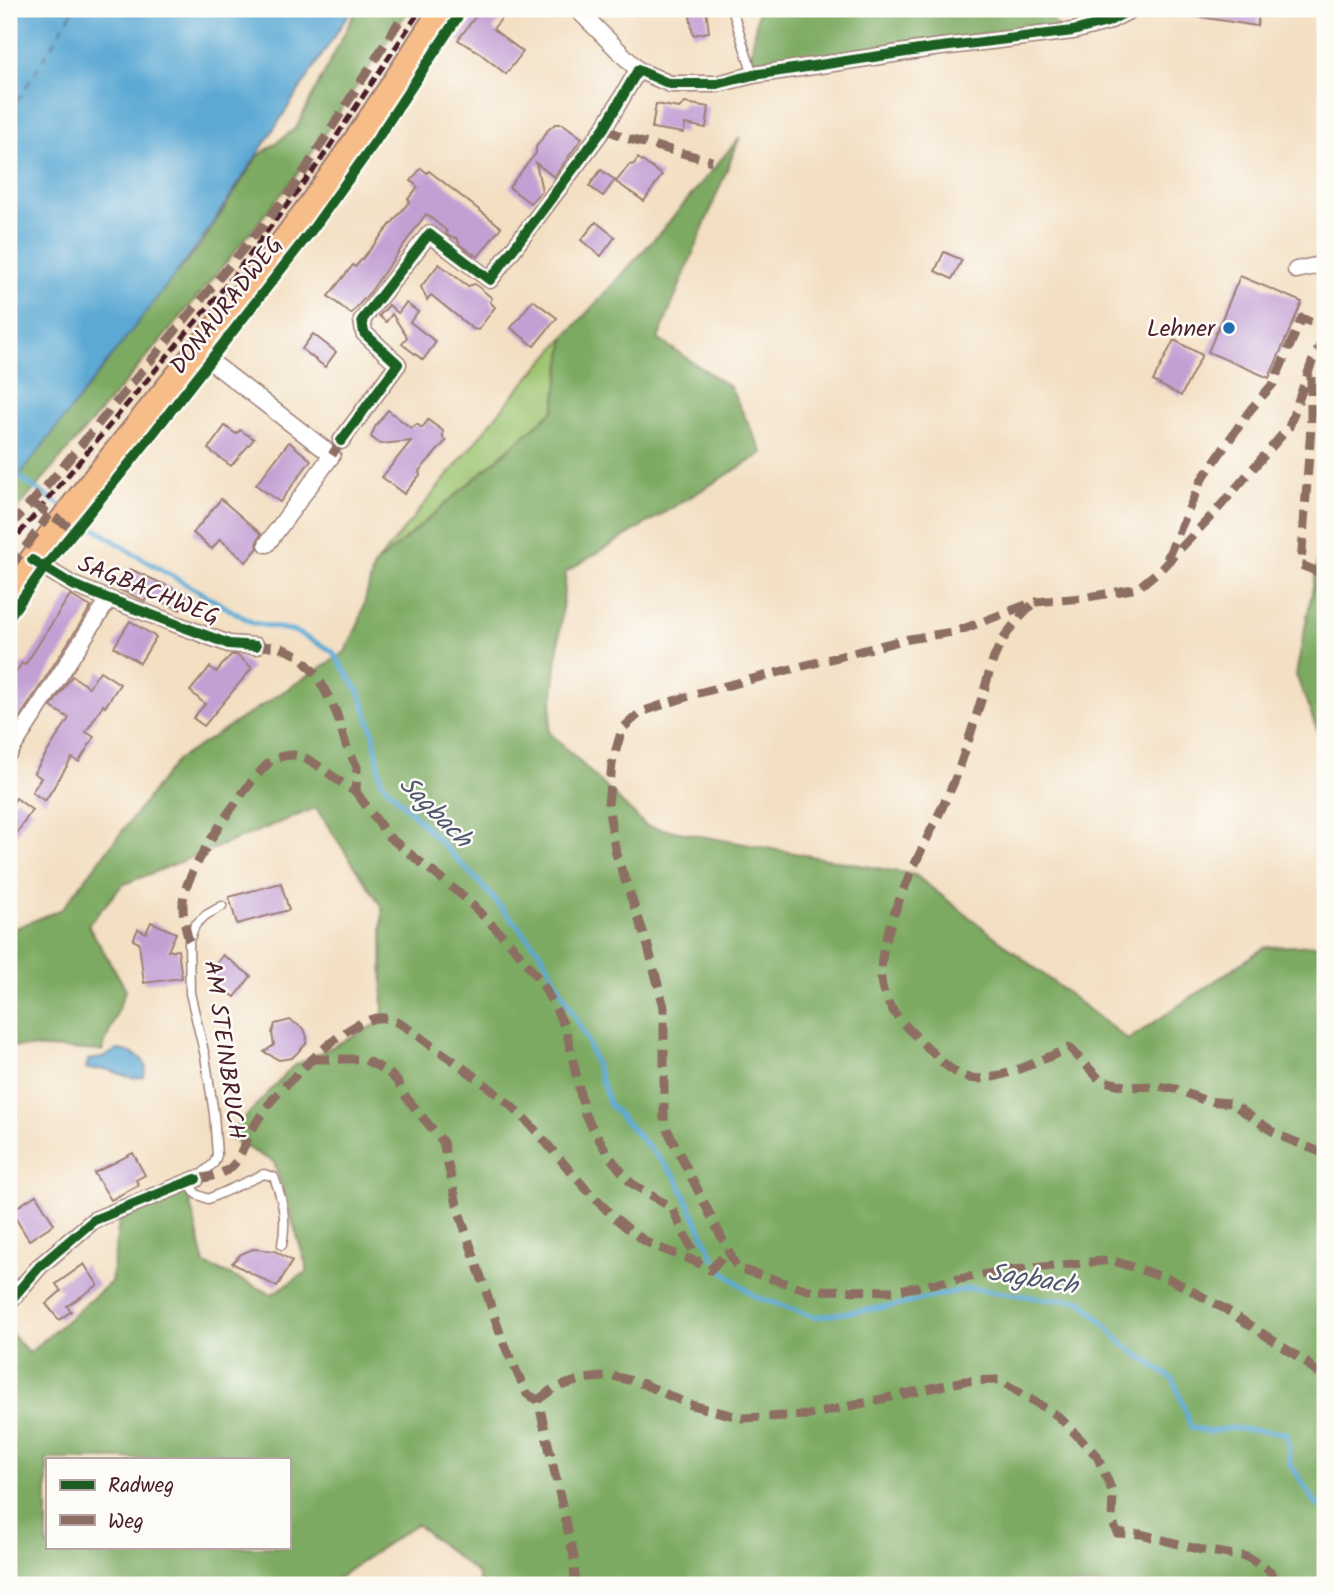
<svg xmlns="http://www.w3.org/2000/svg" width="1334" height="1594" font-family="Kalam,sans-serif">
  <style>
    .green { fill: #9cc46f; stroke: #73724d; stroke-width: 2 }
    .forest { fill: #7daa62; stroke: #646446; stroke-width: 2; fill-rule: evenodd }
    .water { fill: #5ba9d4; stroke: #526480; stroke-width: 2 }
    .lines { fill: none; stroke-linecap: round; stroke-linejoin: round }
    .stream { stroke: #5ba9d4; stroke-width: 5 }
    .ferry { stroke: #51566f; stroke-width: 2; stroke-dasharray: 9 7; stroke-linecap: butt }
    .building { fill: #c3a0d4 }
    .lane-casing { stroke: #9e7f76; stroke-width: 11 }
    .street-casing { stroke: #9e7f76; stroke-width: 19 }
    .primary-casing { stroke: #9e7f76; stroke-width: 28 }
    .lane { stroke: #fff; stroke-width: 8 }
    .street { stroke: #fff; stroke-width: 16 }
    .primary { stroke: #f7bd88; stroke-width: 24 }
    .rail { stroke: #4a1f2b; stroke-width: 5; stroke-dasharray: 10 5; stroke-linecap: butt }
    .quiet { stroke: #8d6e63; stroke-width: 9; stroke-dasharray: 18 9; stroke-linecap: butt }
    .cycleway-casing { stroke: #fdfcf7; stroke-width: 15 }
    .cycleway { stroke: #1b5e20; stroke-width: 10 }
    .poi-dot { fill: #1f6fb2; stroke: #fdfcf7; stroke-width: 2.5 }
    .labels { text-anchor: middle; stroke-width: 5; stroke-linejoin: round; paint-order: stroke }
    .street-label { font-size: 24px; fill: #4a1f2b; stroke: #fdfcf7 }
    .poi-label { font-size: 24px; fill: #4a1f2b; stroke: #fdfcf7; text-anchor: end }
    .water-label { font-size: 26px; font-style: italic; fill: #51566f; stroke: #fdfcf7 }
  </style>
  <rect width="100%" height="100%" fill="#fdfcf7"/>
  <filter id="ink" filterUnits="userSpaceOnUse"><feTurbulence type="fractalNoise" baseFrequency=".0143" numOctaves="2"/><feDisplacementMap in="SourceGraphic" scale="14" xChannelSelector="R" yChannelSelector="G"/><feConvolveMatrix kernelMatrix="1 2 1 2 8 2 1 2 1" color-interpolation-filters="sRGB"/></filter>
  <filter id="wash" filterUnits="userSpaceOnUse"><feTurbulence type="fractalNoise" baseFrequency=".00686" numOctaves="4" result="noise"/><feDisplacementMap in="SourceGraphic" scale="28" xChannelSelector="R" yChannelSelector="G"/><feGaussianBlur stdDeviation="1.57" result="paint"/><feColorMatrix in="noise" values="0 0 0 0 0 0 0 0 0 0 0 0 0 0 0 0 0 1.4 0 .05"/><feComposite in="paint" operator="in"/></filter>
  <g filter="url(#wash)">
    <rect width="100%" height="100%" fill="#f3dfc2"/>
    <path class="green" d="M565 337 554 410 374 566 515 393Z"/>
    <g class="forest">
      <path d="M357 9H409L296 176 207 286 20 506 9 523V454L82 380 201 245 257 157 296 128Z"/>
      <path d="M758 9H1041L1062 30 759 66 751 55Z"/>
      <path d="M740 137 658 339 730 387 763 453 566 572 549 732 646 826 915 875 1128 1040 1265 947 1325 945V1585H480L478 1574 416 1524 328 1585H9V1331L29 1353 111 1282 119 1221 187 1191 205 1264 272 1294 308 1271 274 1162 227 1137 292 1067 383 1021 382 907 316 808 122 885 88 925 126 989 102 1051 9 1046V931L62 909 177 760 345 652 359 623 374 566 554 410 565 337 664 228ZM47 1459H289V1547H47Z"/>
      <path d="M1318 560H1325V750L1296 675Z"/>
    </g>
    <g class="water">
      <path d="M9 9H352L201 241 9 489Z"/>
      <path d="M117 1050C132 1051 153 1060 143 1077 125 1080 119 1071 103 1069 96 1069 92 1071 86 1068L88 1060 102 1058Z"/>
    </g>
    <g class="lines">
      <g class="stream">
        <path d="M9 470 64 508"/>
        <path d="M75 515 131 552 253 623 294 631 332 651 360 693 374 735 381 781 480 883 541 953 586 1038 610 1105 676 1177 715 1260"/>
        <path d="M722 1270 754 1296 815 1317 894 1306 970 1288 1046 1299 1081 1300 1122 1343 1174 1380 1191 1427 1209 1432 1229 1428 1287 1433 1290 1464 1318 1506H1325"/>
      </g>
      <path class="ferry" d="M9 115 74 9"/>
    </g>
    <g id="blocks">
      <g class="building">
        <path d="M481 9H509L493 29 523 52 506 74 477 51 458 40Z"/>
        <path d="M689 9H706L709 32 693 35Z"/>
        <path d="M1195 9H1260L1257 26 1194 16Z"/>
        <path d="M685 103 709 107 706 128 685 124 684 133 652 128 656 104 679 108Z"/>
        <path d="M555 124H563L582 138 554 177 536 163 542 191 530 203 509 187 536 153V147L548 130Z"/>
        <path d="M638 158 662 175 644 201 616 182 629 165 634 164Z"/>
        <path d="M421 168 427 173 429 171 501 227 478 257 460 245 457 238 451 237 446 234 447 231 426 214 370 292 351 314 328 296 353 265 355 267 363 258 410 201 408 199 418 187 411 181Z"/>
        <path d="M601 170 615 180 603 196 589 186Z"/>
        <path d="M596 222 615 237 601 256 581 240Z"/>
        <path d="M944 252 962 260 952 279 935 271Z"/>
        <path d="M439 264 468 286 475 284 492 298 490 302 495 307 478 330 473 329 431 295 427 300 421 287Z"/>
        <path d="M1240 276 1302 302 1269 378 1208 352Z"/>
        <path d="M533 300 557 318 534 346 511 328Z"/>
        <path d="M406 303 418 312 410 322 436 342 423 360 402 344 407 337 392 314 386 322 379 316 389 305 398 313Z"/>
        <path d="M313 334 336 352 325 367 302 349Z"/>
        <path d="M1174 340 1202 355 1181 396 1153 381Z"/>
        <path d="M388 410 411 428 417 424 422 428 428 420 443 431V438L446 441 419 471 420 475 404 494 382 477 411 441 380 444 371 437 375 427Z"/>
        <path d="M225 426 236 434 240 430 254 439 231 466 208 449Z"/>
        <path d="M289 442 311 460 280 502 256 485Z"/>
        <path d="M221 499 261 534 257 542 258 548 246 562 220 539 212 549 193 533Z"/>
        <path d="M130 569 187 595 180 610 148 595 145 601 120 590Z"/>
        <path d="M70 595 91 607 9 734V690L16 679 13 677 22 663 25 665Z"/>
        <path d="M130 621 156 637 140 663 114 647Z"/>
        <path d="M231 655H237L252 668 204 726 193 718 205 704 190 691 210 667 216 672Z"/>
        <path d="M100 671 120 684 105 707 103 705 86 732 94 737 79 762 72 758 45 801 32 792 41 778 34 773 69 718 51 707 72 676 89 687Z"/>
        <path d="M16 798 32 810 9 845V809Z"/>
        <path d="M281 883 289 910 237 924 229 897Z"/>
        <path d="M151 922 176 933 168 951 178 950 182 978 144 983 139 943 133 940 138 929 146 933Z"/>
        <path d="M223 955 251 976 235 997 207 976Z"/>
        <path d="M290 1020 304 1029 307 1037 306 1044 292 1058 279 1060 264 1052 274 1045 272 1033 275 1024Z"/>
        <path d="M133 1153 145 1175 136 1180 139 1185 111 1200 94 1173Z"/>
        <path d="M36 1195 54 1224 29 1240 11 1211Z"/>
        <path d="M253 1249 275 1251 292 1261 277 1287 232 1263 241 1254Z"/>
        <path d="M84 1264 98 1285 67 1306 71 1311 59 1320 46 1304 61 1291 56 1284Z"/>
      </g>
    </g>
  </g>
  <g filter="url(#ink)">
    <use href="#blocks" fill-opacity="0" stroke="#9e7f76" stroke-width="2"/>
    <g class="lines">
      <defs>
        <g id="lane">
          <path d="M732 9 753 75"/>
          <path d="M196 1179 214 1163 217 1155 214 1114 205 1056 190 993 189 941 195 925 206 915 222 906"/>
          <path d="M188 1182 196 1194 208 1199 264 1174 274 1177C283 1201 287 1220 282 1245"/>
        </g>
        <g id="street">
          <path d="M577 9 638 70"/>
          <path d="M1296 270 1325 264"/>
          <path d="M197 351 332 455 267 544"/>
          <path d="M341 441 398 364 364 333 362 320 429 234 490 280 604 128 638 70 670 84H717L753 75 933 48 1073 31 1107 22 1132 9"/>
          <path d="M32 560 73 585 109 599 229 644 256 646"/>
          <path d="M9 753 109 599"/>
          <path d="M9 1302 40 1266 94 1220 196 1179"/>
        </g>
        <path id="primary" d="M9 591C92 477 185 370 271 258 333 178 388 94 442 9"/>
      </defs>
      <use href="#lane" class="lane-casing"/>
      <use href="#street" class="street-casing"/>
      <use href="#primary" class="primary-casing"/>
      <use href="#lane" class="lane"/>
      <use href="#street" class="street"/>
      <use href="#primary" class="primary"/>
      <path class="rail" d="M9 546 228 283 318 164 421 9"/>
      <g class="quiet">
        <path d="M604 128 625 138 712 161"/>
        <path d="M1325 336 1312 362 1289 427 1216 511 1162 568 1138 588 1083 598 1034 602 958 631 903 640 695 694 641 712 622 729 612 764 608 805 616 854 647 943 664 1007V1123L737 1268 808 1290 894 1291 1003 1271 1111 1260 1172 1280 1225 1309 1306 1362 1325 1381"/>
        <path d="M1311 377V427L1301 565 1316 571 1325 565"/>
        <path d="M332 455 341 441"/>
        <path d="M32 503 79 533"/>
        <path d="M9 527 51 481 292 190 407 9"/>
        <path d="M1167 559 1202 479 1251 409 1273 384 1302 318 1325 329"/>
        <path d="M9 569 49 515"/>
        <path d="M1032 605C1018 619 1005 633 997 651 991 663 988 678 984 691 975 720 966 749 956 777 936 826 868 940 883 990 889 1011 908 1029 924 1044 937 1057 952 1074 970 1078 995 1084 1046 1057 1070 1048L1100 1080 1129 1087 1158 1086 1176 1089 1206 1101 1231 1103 1278 1135 1325 1154"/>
        <path d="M356 792 389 837 464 897 512 945 542 983 566 1029 585 1115 609 1156 631 1183 672 1208 697 1260"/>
        <path d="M189 941C185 927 181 909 184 894 192 862 247 781 272 760 277 757 287 755 292 755 311 754 337 783 356 792L357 767 346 745 336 712 317 675 298 655 279 647 256 646"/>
        <path d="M312 1059H363L387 1071 397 1081 406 1097 443 1142 458 1209 503 1342 527 1394 538 1400 574 1557 575 1585"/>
        <path d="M196 1179C244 1173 235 1157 256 1123 266 1106 279 1091 293 1078 312 1059 355 1015 384 1018 401 1021 416 1034 429 1044 459 1064 500 1094 525 1119 562 1159 594 1205 639 1237 661 1253 688 1254 710 1270L729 1251"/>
        <path d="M538 1400 554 1388 583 1379 613 1376 644 1384 688 1404 742 1418 809 1415 964 1381 999 1380 1058 1416 1097 1456 1113 1493 1112 1520 1117 1533 1141 1534 1197 1549 1247 1557 1270 1571 1276 1585"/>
      </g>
      <defs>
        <g id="cycleway">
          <path d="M341 441 398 364 364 333 362 320 429 234 490 280 604 128 638 70 670 84H717L753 75 933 48 1073 31 1107 22 1132 9"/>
          <path d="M32 560 73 585 109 599 229 644 256 646"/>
          <path d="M9 617 44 568 133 459 315 226 375 142 463 9"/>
          <path d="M9 1302 40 1266 94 1220 196 1179"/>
        </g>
      </defs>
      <use href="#cycleway" class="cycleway-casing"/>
      <use href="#cycleway" class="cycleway"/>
    </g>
  </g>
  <circle class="poi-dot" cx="1229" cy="328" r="7"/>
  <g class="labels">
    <g class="street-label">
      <text transform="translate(226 305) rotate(-52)" y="8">DONAURADWEG</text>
      <text transform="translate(149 590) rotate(22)" y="8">SAGBACHWEG</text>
      <text transform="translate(225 1050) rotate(82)" y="8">AM STEINBRUCH</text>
    </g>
    <g class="poi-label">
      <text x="1215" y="336">Lehner</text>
    </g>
    <g class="water-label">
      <text transform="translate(436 811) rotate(45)" y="9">Sagbach</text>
      <text transform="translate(1033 1278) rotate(9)" y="9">Sagbach</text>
    </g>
  </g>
  <rect width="1334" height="1594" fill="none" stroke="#fdfcf7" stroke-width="35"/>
  <rect x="46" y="1458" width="245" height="91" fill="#fdfcf7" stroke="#b5a4a5" stroke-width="2"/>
  <rect x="60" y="1480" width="35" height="10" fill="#1b5e20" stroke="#b5a4a5" stroke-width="2"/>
  <text x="108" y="1492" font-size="21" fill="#4a1f2b">Radweg</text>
  <rect x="60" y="1515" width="35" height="10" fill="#8d6e63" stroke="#b5a4a5" stroke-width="2"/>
  <text x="108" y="1528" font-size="21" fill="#4a1f2b">Weg</text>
</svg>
